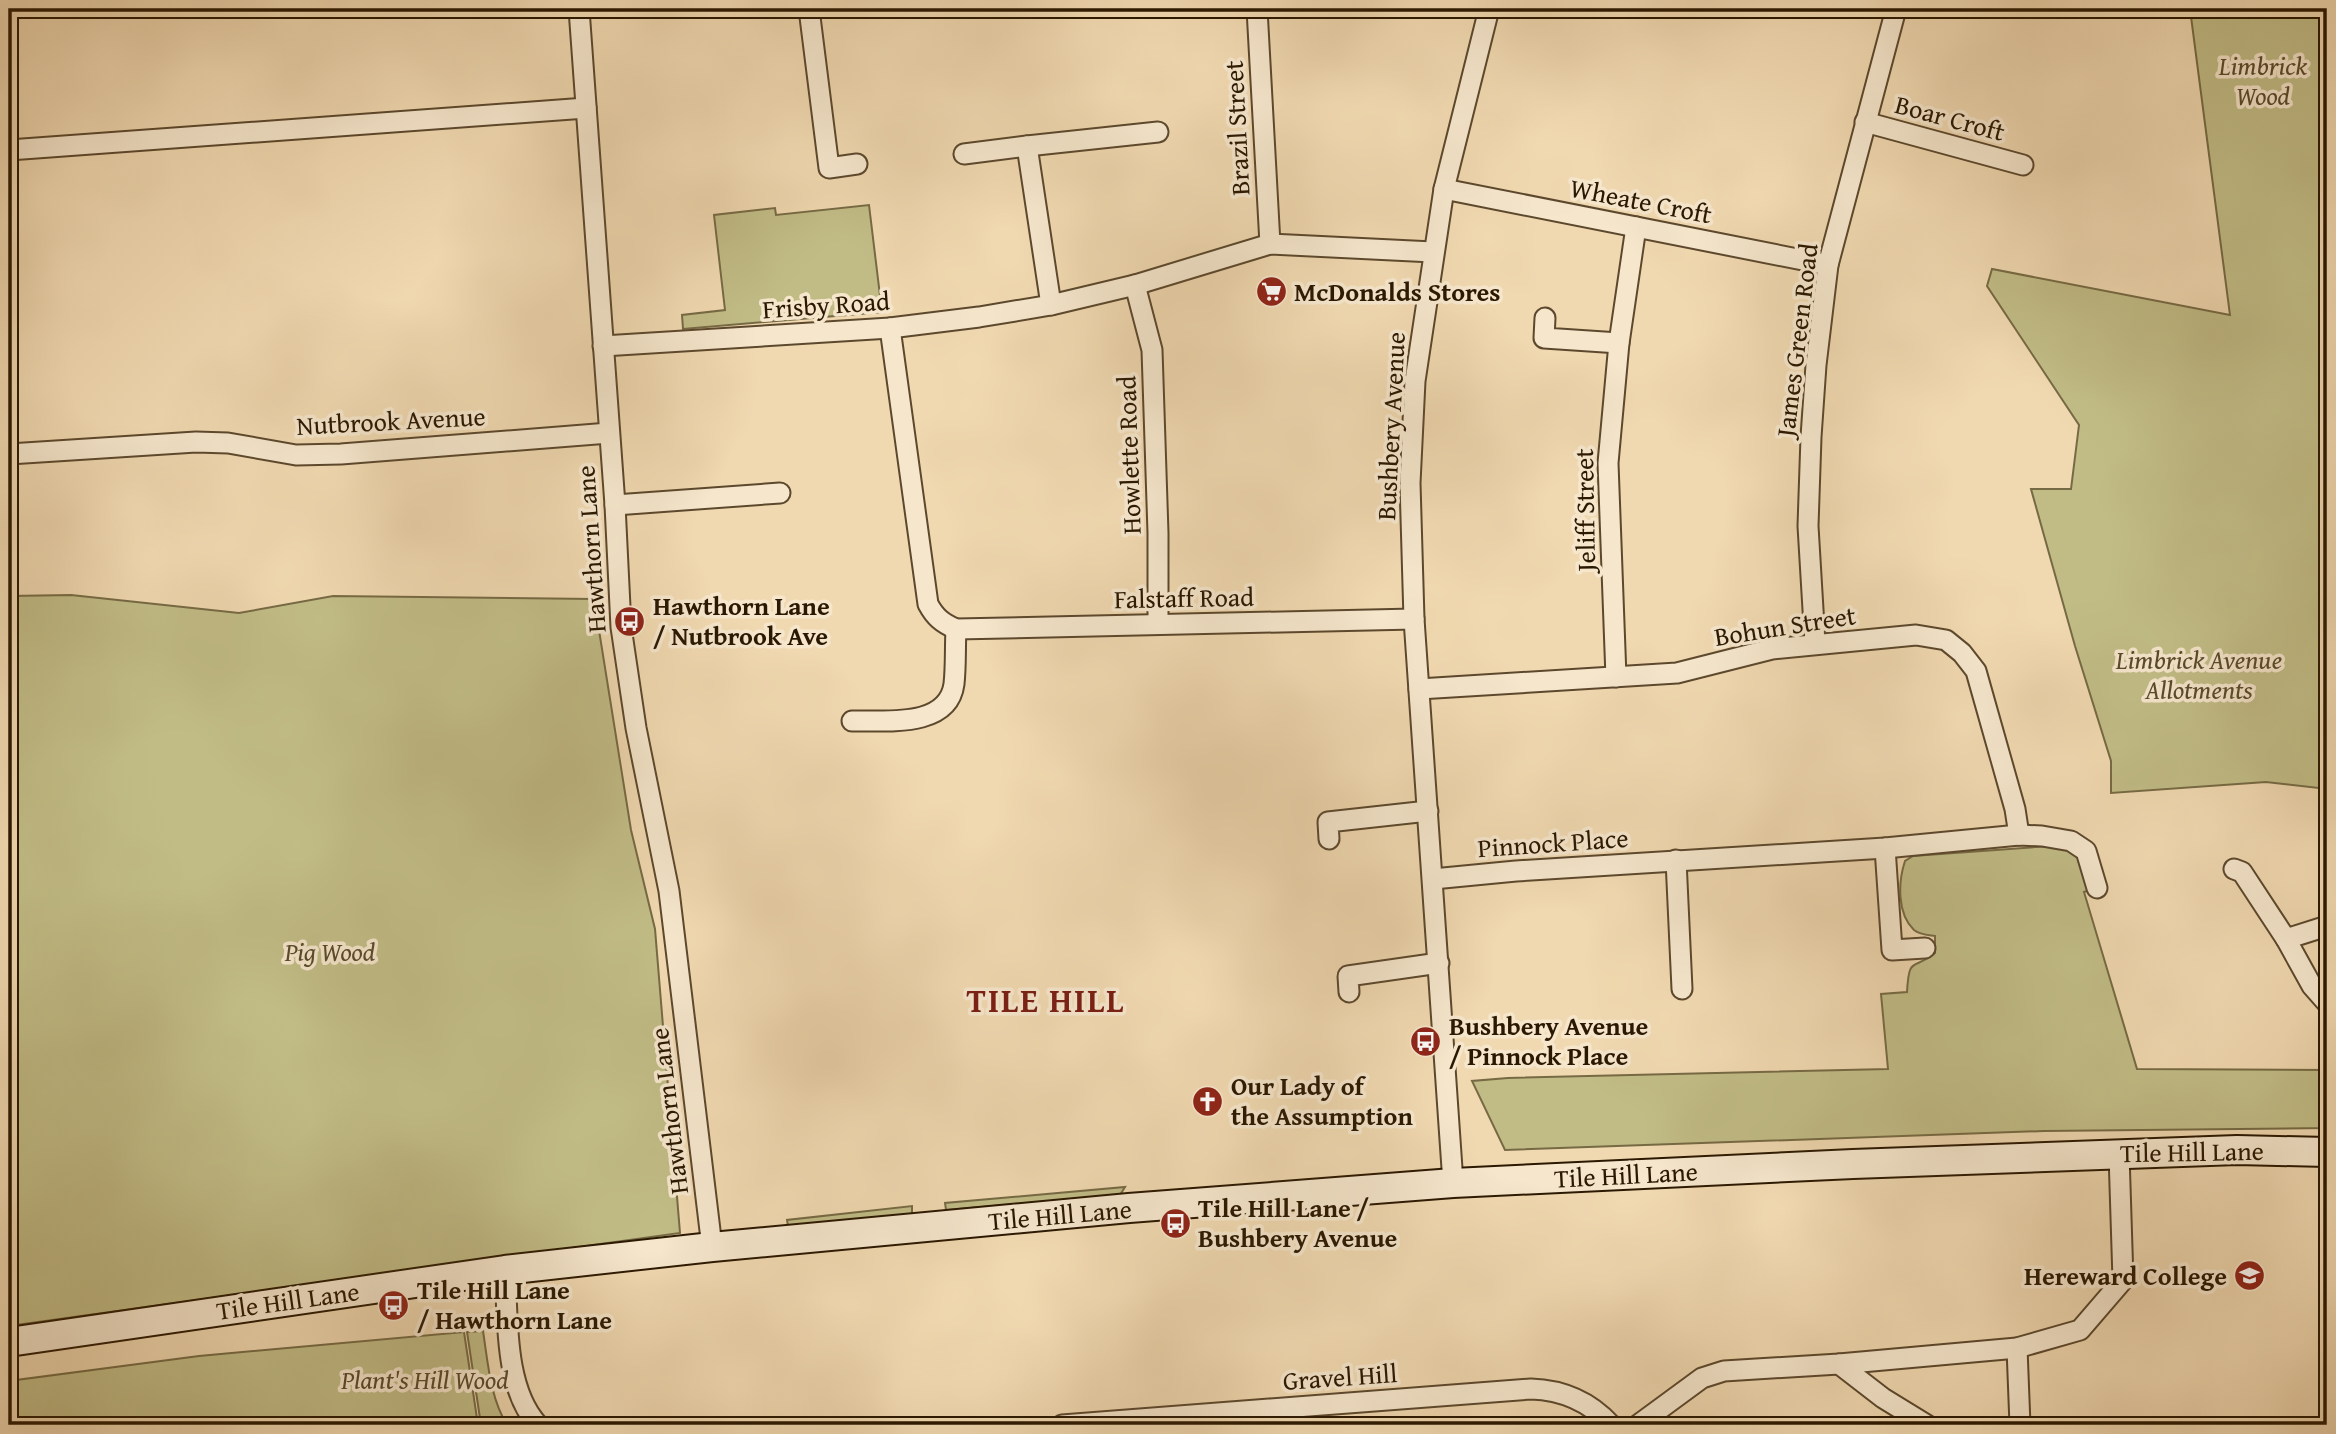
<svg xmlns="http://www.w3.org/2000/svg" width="2336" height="1434" font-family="'Gentium Book Plus',serif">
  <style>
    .green { fill: #c1bc86; stroke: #766a44; stroke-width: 2 }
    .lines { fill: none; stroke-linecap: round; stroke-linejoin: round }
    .street-casing { stroke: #5c482d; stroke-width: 23 }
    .secondary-casing { stroke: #2b1801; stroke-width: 32 }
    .street { stroke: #f5e6cc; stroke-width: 19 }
    .secondary { stroke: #f5e6cc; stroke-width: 28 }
    .labels { text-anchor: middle; stroke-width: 7; stroke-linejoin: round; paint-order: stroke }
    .park-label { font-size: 26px; font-style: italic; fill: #584929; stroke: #f5e6cc }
    .street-label { font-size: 26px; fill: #2b1801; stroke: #f5e6cc }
    .poi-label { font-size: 26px; font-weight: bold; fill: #2b1801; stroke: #f5e6cc; text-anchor: start }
    .district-label { font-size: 33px; font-weight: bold; letter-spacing: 2px; fill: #7a1f14; stroke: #f5e6cc }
  </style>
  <rect width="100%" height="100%" fill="#f0d8b0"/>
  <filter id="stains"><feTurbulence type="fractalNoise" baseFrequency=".00286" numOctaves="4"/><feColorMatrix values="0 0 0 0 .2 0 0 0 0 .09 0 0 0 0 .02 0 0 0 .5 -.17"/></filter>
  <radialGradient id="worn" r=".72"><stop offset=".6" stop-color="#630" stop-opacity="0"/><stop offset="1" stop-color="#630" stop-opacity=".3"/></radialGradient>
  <g class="green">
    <path d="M2190 9H2327V789L2266 782 2111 793V761L2075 646 2031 489H2071L2079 425 1987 286 1992 269 2230 315Z"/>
    <path d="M869 205 882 312 683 329 682 315 725 310 714 215 775 208 776 215Z"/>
    <path d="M71 595 239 613 333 596 594 599 631 830 655 929 680 1233 9 1326V596Z"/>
    <path d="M2064 845 2080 852 2093 889 2084 892 2137 1069 2327 1070V1128L2044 1131 1505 1150 1472 1081 1508 1078 1888 1069 1881 994 1907 992C1909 954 1914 971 1935 953V936C1928 935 1920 935 1914 930 1897 914 1898 882 1905 861L1913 856Z"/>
    <path d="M1125 1187 1120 1195 946 1210 945 1203Z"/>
    <path d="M912 1206V1214L788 1226 787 1220Z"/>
    <path d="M483 1331C488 1363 490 1397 507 1425H481L467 1332Z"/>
    <path d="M464 1332 478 1425H9V1381L199 1356Z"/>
  </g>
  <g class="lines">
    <defs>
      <g id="street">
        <path d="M579 9 615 505 621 627 636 728 669 891 712 1247"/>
        <path d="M809 9 829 168 857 164"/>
        <path d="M1257 9 1270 244"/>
        <path d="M1865 122 2023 165"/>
        <path d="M9 150 586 108"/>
        <path d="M964 154 1027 146"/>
        <path d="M1444 189 1828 265"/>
        <path d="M1135 285 1152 350 1158 533V624"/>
        <path d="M1051 305 1027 146 1158 132"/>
        <path d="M1545 318 1544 338 1619 343"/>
        <path d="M890 328 928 604C935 617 942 623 956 629L1414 619"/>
        <path d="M603 346 890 328 979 317 1051 305 1135 285 1270 244 1433 252"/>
        <path d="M9 454 196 442 228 443 296 455 341 454 609 433"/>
        <path d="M615 505 780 493"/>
        <path d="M1815 643 1808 526 1811 437 1816 365 1828 265 1896 9"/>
        <path d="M1616 677 1608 463 1619 343 1636 227"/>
        <path d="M1419 689 1677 673 1772 649 1916 635 1946 640 1962 653 1976 671 2015 809 2019 835"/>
        <path d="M852 721C884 720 948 729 954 684 956 666 955 647 956 629"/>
        <path d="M1329 839 1328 822 1428 811"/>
        <path d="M1885 848 1892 950 1925 948"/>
        <path d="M1676 860 1682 989"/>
        <path d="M2234 869 2242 872 2286 939"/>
        <path d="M1433 879 1516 871 1885 848 2019 835 2042 836 2071 841 2086 851 2097 888"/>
        <path d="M2327 926 2286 939 2312 986 2327 1003"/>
        <path d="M1349 992 1348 976 1439 963"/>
        <path d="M1453 1183 1414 619 1410 483 1415 381 1444 189 1489 9"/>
        <path d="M505 1270C508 1319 504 1388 538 1425"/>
        <path d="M2017 1348 2020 1425"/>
        <path d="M1839 1364 1883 1398 1927 1425"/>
        <path d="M1062 1425 1531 1389C1563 1390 1589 1401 1611 1425"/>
        <path d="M1638 1425 1702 1378 1724 1371 1839 1364 2017 1348 2080 1330 2123 1280 2119 1154"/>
      </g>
      <path id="secondary" d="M9 1342 505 1270 712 1247 1129 1208 1453 1183 1853 1164 2237 1150 2327 1152"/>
    </defs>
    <use href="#street" class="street-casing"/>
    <use href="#secondary" class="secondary-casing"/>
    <use href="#street" class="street"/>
    <use href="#secondary" class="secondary"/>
  </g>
  <defs>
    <symbol id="supermarket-disc" viewBox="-11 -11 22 22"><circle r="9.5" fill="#8f2418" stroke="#f5e6cc"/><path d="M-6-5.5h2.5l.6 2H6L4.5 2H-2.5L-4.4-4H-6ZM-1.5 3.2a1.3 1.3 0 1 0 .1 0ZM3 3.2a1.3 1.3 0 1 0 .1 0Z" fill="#fff"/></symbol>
    <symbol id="bus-disc" viewBox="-11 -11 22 22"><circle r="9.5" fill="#8f2418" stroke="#f5e6cc"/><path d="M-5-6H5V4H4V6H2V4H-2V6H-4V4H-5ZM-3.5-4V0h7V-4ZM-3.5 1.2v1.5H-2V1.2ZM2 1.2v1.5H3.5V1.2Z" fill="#fff"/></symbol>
    <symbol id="church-disc" viewBox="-11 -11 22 22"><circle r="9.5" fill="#8f2418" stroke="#f5e6cc"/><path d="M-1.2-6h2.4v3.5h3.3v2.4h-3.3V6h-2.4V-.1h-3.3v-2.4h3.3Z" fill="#fff"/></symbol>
    <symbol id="university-disc" viewBox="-11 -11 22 22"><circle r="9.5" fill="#8f2418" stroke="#f5e6cc"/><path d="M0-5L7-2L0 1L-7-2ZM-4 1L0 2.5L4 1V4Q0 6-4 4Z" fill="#fff"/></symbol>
  </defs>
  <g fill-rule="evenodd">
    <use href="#supermarket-disc" x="1254" y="274" width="35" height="35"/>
    <use href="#bus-disc" x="612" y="604" width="35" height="35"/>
    <use href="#bus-disc" x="1408" y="1024" width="35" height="35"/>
    <use href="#church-disc" x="1190" y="1084" width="35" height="35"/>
    <use href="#bus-disc" x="1158" y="1206" width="35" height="35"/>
    <use href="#university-disc" x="2232" y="1258" width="35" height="35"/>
    <use href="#bus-disc" x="376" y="1288" width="35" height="35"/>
  </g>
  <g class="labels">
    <g class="park-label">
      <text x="2263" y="75">Limbrick<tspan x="2263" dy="30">Wood</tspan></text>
      <text x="2199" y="669">Limbrick Avenue<tspan x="2199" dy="30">Allotments</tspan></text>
      <text x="330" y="961">Pig Wood</text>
      <text x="425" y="1389">Plant's Hill Wood</text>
    </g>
    <g class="street-label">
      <text transform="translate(1950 118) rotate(15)" y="9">Boar Croft</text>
      <text transform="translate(1237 128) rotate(-93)" y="9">Brazil Street</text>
      <text transform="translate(1641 201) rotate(11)" y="9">Wheate Croft</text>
      <text transform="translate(826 305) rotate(-4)" y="9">Frisby Road</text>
      <text transform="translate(1797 340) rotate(-83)" y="9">James Green Road</text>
      <text transform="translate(391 421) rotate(-3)" y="9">Nutbrook Avenue</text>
      <text transform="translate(1391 426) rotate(-87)" y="9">Bushbery Avenue</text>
      <text transform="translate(1129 455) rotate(-92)" y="9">Howlette Road</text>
      <text transform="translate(1585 510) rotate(-91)" y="9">Jeliff Street</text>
      <text transform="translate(591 549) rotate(-94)" y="9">Hawthorn Lane</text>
      <text transform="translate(1184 598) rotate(-1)" y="9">Falstaff Road</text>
      <text transform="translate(1785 626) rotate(-9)" y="9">Bohun Street</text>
      <text transform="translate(1553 843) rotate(-4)" y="9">Pinnock Place</text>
      <text transform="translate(669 1111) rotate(-97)" y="9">Hawthorn Lane</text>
      <text transform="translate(2192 1152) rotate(-1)" y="9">Tile Hill Lane</text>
      <text transform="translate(1626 1175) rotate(-3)" y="9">Tile Hill Lane</text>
      <text transform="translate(1060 1215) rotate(-5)" y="9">Tile Hill Lane</text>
      <text transform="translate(288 1301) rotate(-8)" y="9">Tile Hill Lane</text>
      <text transform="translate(1340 1377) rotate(-4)" y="9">Gravel Hill</text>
    </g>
    <g class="poi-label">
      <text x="1294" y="301">McDonalds Stores</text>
      <text x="653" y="615">Hawthorn Lane<tspan x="653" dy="30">/ Nutbrook Ave</tspan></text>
      <text x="1449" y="1035">Bushbery Avenue<tspan x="1449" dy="30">/ Pinnock Place</tspan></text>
      <text x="1231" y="1095">Our Lady of<tspan x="1231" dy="30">the Assumption</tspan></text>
      <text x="1198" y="1217">Tile Hill Lane /<tspan x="1198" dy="30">Bushbery Avenue</tspan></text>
      <text x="2227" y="1285" text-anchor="end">Hereward College</text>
      <text x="417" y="1299">Tile Hill Lane<tspan x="417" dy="30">/ Hawthorn Lane</tspan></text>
    </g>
    <g class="district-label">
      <text x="1046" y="1012">TILE HILL</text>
    </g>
  </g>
  <rect width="2336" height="1434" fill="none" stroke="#f0d8b0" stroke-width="35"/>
  <rect x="10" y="10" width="2315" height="1413" fill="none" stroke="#2b1801" stroke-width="3.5"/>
  <rect x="18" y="18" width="2301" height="1399" fill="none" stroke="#2b1801" stroke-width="2"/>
  <rect width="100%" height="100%" filter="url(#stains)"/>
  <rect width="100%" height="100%" fill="url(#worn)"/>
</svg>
